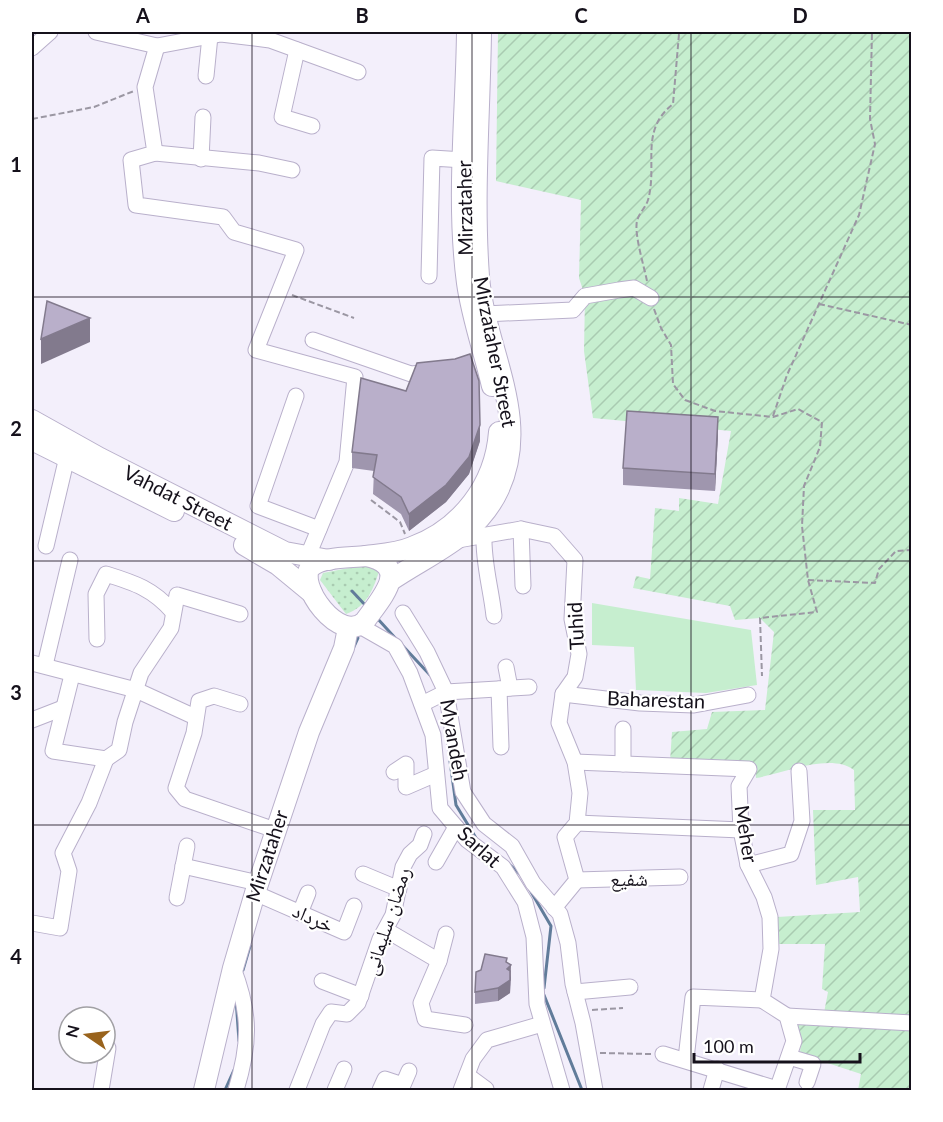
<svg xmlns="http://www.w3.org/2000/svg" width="943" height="1122" font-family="Lato,'Noto Naskh Arabic',sans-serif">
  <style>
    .grass { fill: url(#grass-dots) }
    .park { fill: #c6eecf }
    .garden { fill: url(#garden-furrows) }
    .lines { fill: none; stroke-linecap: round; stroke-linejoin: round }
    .stream { stroke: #617c9a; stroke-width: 3 }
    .minor-casing { stroke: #b9b0cb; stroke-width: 17 }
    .major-casing { stroke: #b9b0cb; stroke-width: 22 }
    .path { stroke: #9b97a3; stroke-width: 2; stroke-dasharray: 6 3; stroke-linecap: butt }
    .minor { stroke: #fff; stroke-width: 15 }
    .major { stroke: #fff; stroke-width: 20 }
    .wall { fill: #9f96ae }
    .shaded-wall { fill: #827a8d }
    .building { fill: #b9afca; stroke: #827a8d; stroke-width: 1.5 }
    .grid { fill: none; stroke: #15111b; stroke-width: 1.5; stroke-opacity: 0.55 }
    .labels { text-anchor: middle; stroke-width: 4.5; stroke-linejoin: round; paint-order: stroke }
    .street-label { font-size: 20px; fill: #15111b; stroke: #fff }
    .neatline { fill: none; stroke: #15111b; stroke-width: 2 }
    .grid-label { font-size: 20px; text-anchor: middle; font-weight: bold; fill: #15111b }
  </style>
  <defs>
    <pattern id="grass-dots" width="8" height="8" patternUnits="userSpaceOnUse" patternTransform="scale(1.5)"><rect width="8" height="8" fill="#c6eecf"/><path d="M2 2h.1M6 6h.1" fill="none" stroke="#a9cbb1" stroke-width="1.8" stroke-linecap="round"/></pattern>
    <pattern id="garden-furrows" width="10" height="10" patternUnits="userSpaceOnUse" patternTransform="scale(1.5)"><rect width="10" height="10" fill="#c6eecf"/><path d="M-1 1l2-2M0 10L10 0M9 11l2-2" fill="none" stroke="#a9cbb1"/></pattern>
  </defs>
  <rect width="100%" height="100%" fill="#f3effb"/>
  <path class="grass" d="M364 565 380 568C374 588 367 607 346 614L320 580 323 573Z"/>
  <path class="park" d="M592 603 751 630 757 685 706 693 636 690 634 647 592 645Z"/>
  <path class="garden" d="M498 32H911V1090H858L861 1074 800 1054 801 1036 794 1021 823 1018 828 992 822 989 825 944H778L777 917 860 912 858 877 816 885 813 810H855L854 770C830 752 782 774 756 778L755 767 751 762H670L672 732 707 729 712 712 765 710 774 632 760 618 735 620 730 606 633 588 636 576 650 579 655 508 679 511V498L718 504 731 431 593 418 584 351 585 296 579 278 581 200 496 181Z"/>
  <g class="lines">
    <g class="stream">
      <path d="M352 591 367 607"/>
      <path d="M377 618 397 640"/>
      <path d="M402 645 430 675"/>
      <path d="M353 649 358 638"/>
      <path d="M450 761 456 805 476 838"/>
      <path d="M510 865 520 874"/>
      <path d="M530 890 551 926 544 988"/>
      <path d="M243 970 250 946"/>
      <path d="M544 995 582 1090"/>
      <path d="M236 999 239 1041"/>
      <path d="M225 1090 234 1070"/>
    </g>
    <defs>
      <g id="minor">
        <path d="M96 32 157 46 221 34 270 40 358 72"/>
        <path d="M157 46 145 87 155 153 131 160 136 205 223 217 234 232 296 250 256 350 355 377 347 462 307 558"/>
        <path d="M32 48 50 32"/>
        <path d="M297 50 282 117 312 126"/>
        <path d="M206 76 210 36"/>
        <path d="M155 153 259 163 292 170"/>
        <path d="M201 159 203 117"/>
        <path d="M429 276 432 158 464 160"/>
        <path d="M485 314 573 310 585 296 619 290 634 288 651 298"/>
        <path d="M313 340 411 374 432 372"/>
        <path d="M296 396 258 506 319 529"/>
        <path d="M521 529 523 586"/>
        <path d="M484 535C483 563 491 588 494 616"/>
        <path d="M458 540 521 529 554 536 575 560 572 619 579 654 575 677 563 694 559 723 575 762 580 793 577 823 565 837 577 880 554 908"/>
        <path d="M46 546 67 457"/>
        <path d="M403 613 427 652 446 692 463 792 484 824 512 846 533 883 560 914 568 943 573 984 583 1023 595 1090"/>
        <path d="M360 626 395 646 410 673 433 735 440 808 467 840 503 867 525 902 534 937 537 1004 562 1090"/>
        <path d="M97 639 96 594 106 574C135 583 153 589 173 612"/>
        <path d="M32 663 136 690 195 717"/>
        <path d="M45 665 70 560"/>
        <path d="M506 667 510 688"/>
        <path d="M72 675 53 751 106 759 119 750 125 722 141 673 171 628 177 595 240 614"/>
        <path d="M499 689 501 747"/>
        <path d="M563 694 640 703 694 705 748 695"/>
        <path d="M240 704 214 696 199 701 194 733 176 788 185 799 275 830"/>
        <path d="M422 704 446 692 529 687"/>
        <path d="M32 720 63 708"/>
        <path d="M575 762 749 769 739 786 741 830 748 865 764 897 770 917 771 949 762 1000 787 1016 794 1041 777 1090"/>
        <path d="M623 764V729"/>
        <path d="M394 772 406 764V787L436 774"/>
        <path d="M577 823 741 830"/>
        <path d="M436 862 456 827"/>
        <path d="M748 865 791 854 802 821 799 771"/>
        <path d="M183 866 258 883"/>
        <path d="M363 874 399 889"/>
        <path d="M577 880 680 877"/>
        <path d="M255 893 344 932 354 906"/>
        <path d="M177 898 187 846"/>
        <path d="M300 913 308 893"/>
        <path d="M32 923 60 928 69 871 63 853 89 803 106 759"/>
        <path d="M386 930 439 961"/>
        <path d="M446 934 439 961 421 1003 425 1019 465 1025"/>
        <path d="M233 968C251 1014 250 1044 236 1090"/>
        <path d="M322 981 361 996"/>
        <path d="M575 992 630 987"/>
        <path d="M787 1016 912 1023"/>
        <path d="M663 1054 777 1089"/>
        <path d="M789 1057 813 1064 807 1082"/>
        <path d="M686 1059 693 997 762 1000"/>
        <path d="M467 1075 486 1089"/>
        <path d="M101 1090 108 1048"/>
        <path d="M297 1090 323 1024 331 1012 347 1014 358 1003 380 939 393 915 403 867 410 854 420 845 424 834"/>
        <path d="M335 1090 344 1069"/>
        <path d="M380 1090 385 1079 403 1085 409 1071"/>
        <path d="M461 1090 473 1059 487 1040 542 1024"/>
        <path d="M711 1090 717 1069"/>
      </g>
      <g id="major">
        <path d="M467 32C466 115 456 200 467 283 472 319 484 351 492 386"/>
        <path d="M32 420 100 458 285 552 329 560"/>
        <path d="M32 440 174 511"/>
        <path d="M244 545 278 565 312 593"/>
        <path d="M366 556C381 554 398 553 412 547 461 529 495 485 499 432"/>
        <path d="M366 556C412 566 382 597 365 621 340 646 295 583 311 567 323 556 351 558 366 556Z"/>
        <path d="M390 581C431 553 477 537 499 489 532 417 484 348 479 276 473 195 480 113 481 32"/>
        <path d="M204 1090 233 968 255 893 309 732 344 648 348 628"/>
      </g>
    </defs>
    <use href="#minor" class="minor-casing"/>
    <use href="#major" class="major-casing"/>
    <g class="path">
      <path d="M32 119 94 107 134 91"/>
      <path d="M647 281C644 266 634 234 637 221 639 213 646 207 648 200 658 164 639 131 673 104L679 34"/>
      <path d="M292 295 354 318"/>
      <path d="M819 304 912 325"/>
      <path d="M654 309 661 328 671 345 673 384 685 400 715 411 773 417 798 409 822 422 820 447 804 486 802 526 808 580 817 612 760 618 762 676"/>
      <path d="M773 416 787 375 859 215 875 144 870 119 872 32"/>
      <path d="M371 500 400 522 405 534"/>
      <path d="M808 580 875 583 879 569 896 551 912 550"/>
      <path d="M592 1010 623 1008"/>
      <path d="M600 1053 651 1054"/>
    </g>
    <use href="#minor" class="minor"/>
    <use href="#major" class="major"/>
  </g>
  <g class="wall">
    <path d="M718 434 715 491 623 485V468Z"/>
    <path d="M480 441 469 474 446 502 409 531 401 514 373 494 374 471 352 468V452Z"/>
    <path d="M507 962 511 978 510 993 498 1001 475 1004V992L481 970Z"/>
  </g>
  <g class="shaded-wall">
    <path d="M90 318V342L41 364V339Z"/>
    <path d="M718 417V434L715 491V474Z"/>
    <path d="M480 425V441L469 474 446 502 409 531V514Z"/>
    <path d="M511 965 510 993 498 1001V988L507 969Z"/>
  </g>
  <g class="building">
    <path d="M47 301 90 318 41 339Z"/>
    <path d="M470 354 479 381 480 425 469 457 446 485 409 514 401 497 373 477 377 455 352 452 361 378 406 391 417 363 455 359Z"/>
    <path d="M627 411 718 417 715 474 623 468Z"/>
    <path d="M485 954 507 958 506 962 511 965 507 969 510 971V980L498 988 475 992 476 972 481 970Z"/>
  </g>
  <path class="grid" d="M252 32V1090M472 32V1090M691 32V1090M32 297H912M32 561H912M32 825H912"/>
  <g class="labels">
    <g class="street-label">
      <text transform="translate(465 208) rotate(-91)" y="7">Mirzataher</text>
      <text transform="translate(495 352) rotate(79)" y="7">Mirzataher Street</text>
      <text transform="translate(178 498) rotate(27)" y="7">Vahdat Street</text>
      <text transform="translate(576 626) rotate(-93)" y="7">Tuhid</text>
      <text transform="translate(656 700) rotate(2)" y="7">Baharestan</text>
      <text transform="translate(454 740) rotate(80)" y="7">Myandeh</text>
      <text transform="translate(746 834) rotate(81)" y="7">Meher</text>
      <text transform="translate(479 847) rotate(42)" y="7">Sarlat</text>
      <text transform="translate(267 856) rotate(-72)" y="7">Mirzataher</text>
      <text transform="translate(629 879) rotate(-1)" y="7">شفیع</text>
      <text transform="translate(313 918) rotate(24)" y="7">خرداد</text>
      <text transform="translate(387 921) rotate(-72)" y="7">رمضان سلیمانی</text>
    </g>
  </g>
  <rect width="943" height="1122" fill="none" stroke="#ffffff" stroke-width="66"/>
  <g transform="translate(87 1035) rotate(284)"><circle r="28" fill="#ffffff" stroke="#a1a0a4" stroke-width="1.5"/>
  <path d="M0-4.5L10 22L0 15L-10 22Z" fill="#99631c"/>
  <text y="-9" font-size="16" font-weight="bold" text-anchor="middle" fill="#15111b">N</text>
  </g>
  <path d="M694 1053v9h166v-9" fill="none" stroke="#15111b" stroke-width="3"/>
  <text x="703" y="1053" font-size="18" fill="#15111b" stroke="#ffffff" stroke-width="4.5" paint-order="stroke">100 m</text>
  <rect x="33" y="33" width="877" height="1056" class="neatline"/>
  <g class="grid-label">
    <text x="143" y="23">A</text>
    <text x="362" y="23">B</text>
    <text x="581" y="23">C</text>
    <text x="800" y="23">D</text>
    <text x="16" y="172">1</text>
    <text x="16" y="436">2</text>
    <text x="16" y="700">3</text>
    <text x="16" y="964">4</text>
  </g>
</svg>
